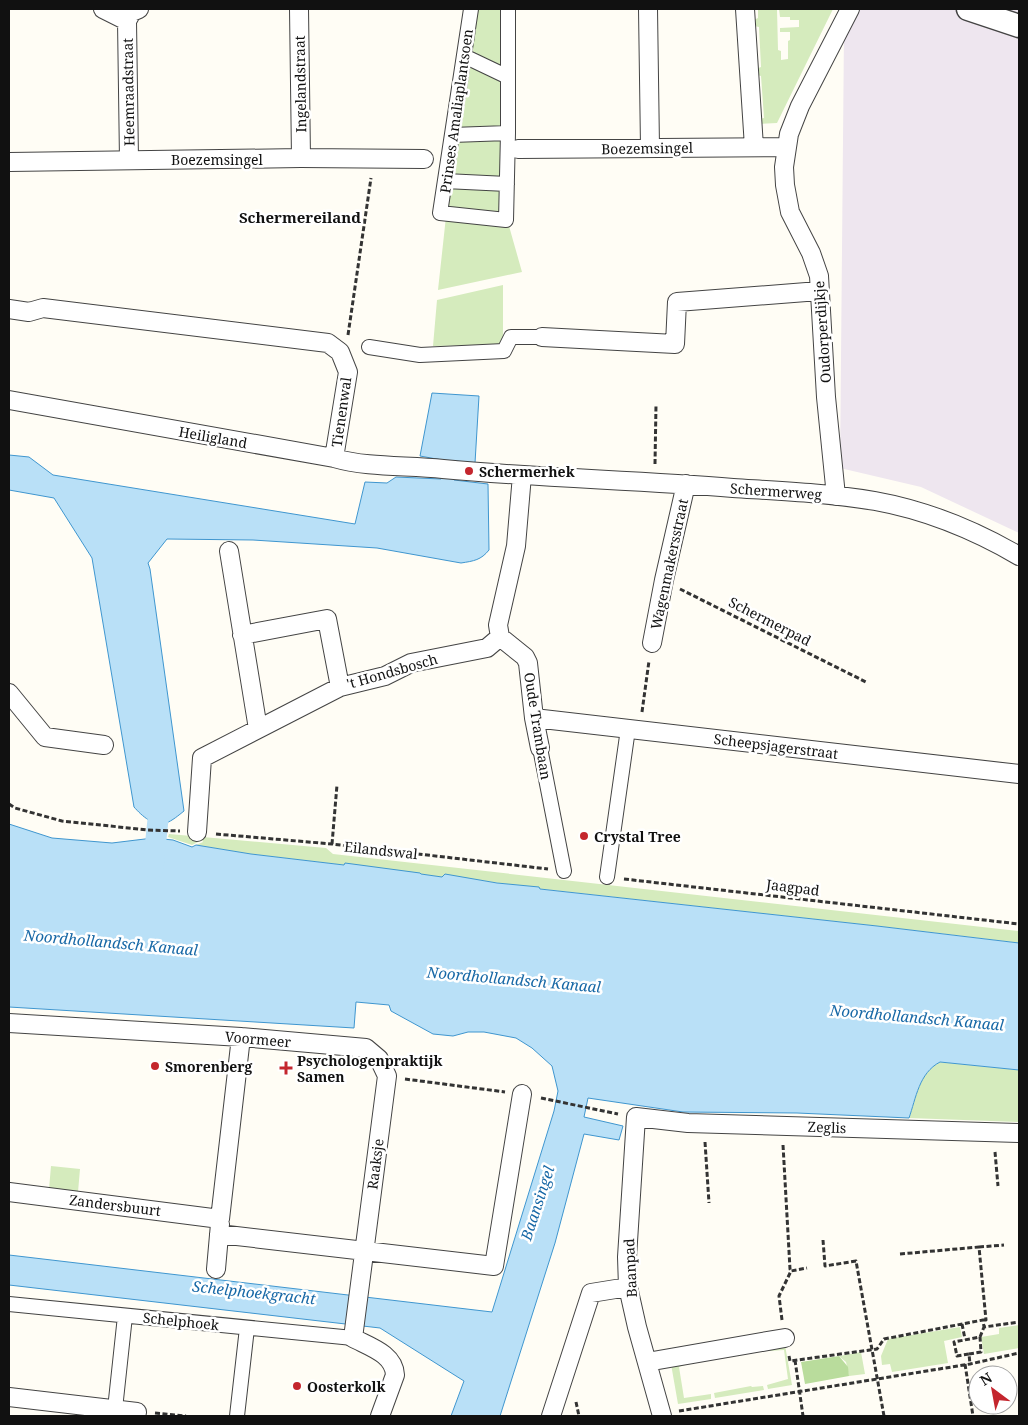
<svg xmlns="http://www.w3.org/2000/svg" width="1028" height="1425" viewBox="0 0 1028 1425" font-family="'Noto Serif',serif">
<style>
.industrial{fill:#eee6ef}
.green{fill:#d5ebbd}
.forest{fill:#b9dc9c}
.water{fill:#b9e0f7;stroke:#3f96cf}
.lines{fill:none;stroke-linecap:round;stroke-linejoin:round}
.canal{stroke:#b9e0f7;stroke-width:21}
.pedestrian-casing{stroke:#444;stroke-width:16}
.minor-casing{stroke:#444;stroke-width:20}
.tertiary-casing{stroke:#444;stroke-width:25}
.path{stroke:#333;stroke-width:3;stroke-dasharray:5 2.5;stroke-linecap:butt}
.pedestrian{stroke:#fff;stroke-width:14}
.minor{stroke:#fff;stroke-width:18}
.tertiary{stroke:#fff;stroke-width:22}
.poi-dot{fill:#c4262e;stroke:#fff;stroke-width:2}
.labels{text-anchor:middle;dominant-baseline:central;stroke-width:5;stroke-linejoin:round;paint-order:stroke}
.street-label{font-size:14px;fill:#111;stroke:#fff}
.poi-label{font-size:14px;font-weight:bold;fill:#111;stroke:#fff;text-anchor:start}
.neighbourhood-label{font-size:15px;font-weight:bold;fill:#111;stroke:#fff}
.water-label{font-size:15px;font-style:italic;fill:#1768a6;stroke:#fff}
</style>
<rect width="100%" height="100%" fill="#fffdf5"/>
<path class="industrial" d="M847,9h172v524l-98,-46 -81,-19 4,-437z"/>
<path class="green" d="M477,9h27l3,210 15,53 -84,18 12,-110z
M758,9h19l1,41 3,1v9l7,-1v-18l2,-1v-8h-10v-4l19,-1v-7h-9v-3h-10l-1,-8h54l-56,114 -19,1 1,-5 5,-1 -3,-42 -4,-1 -1,-6 5,-2 -2,-40 -5,-1v-6l4,-2z
M503,285v60l-70,1 4,-46z
M169,834l157,14 7,6 686,77v12c-159,-20 -318,-36 -477,-54 -32,-4 -64,-10 -97,-13l-3,1 -97,-13 -1,1 -93,-11 -55,-9 7,-3 -1,-2 -10,5 -24,-8z
M940,1062l79,8v52l-110,-4c7,-20 10,-45 31,-56z
M51,1166l29,3 -2,23 -29,-3z
M1019,1325v23l-35,6 -3,-17 18,-3v-6z
M960,1327l2,10 -18,4 4,22 -56,9 -2,-8 -8,1 -1,-9 7,-17z
M785,1345l7,40 -24,4 -1,-4 21,-6 -4,-29 -15,1 -1,-2z
M861,1352l4,22 -16,2 -3,-14 -7,-6z
M694,1362l-15,5 5,31 27,-4v5l-33,5 -7,-40z
M751,1386l1,1 11,-1 1,4 -49,8 -1,-5z"/>
<path class="forest" d="M839,1356l9,11 1,9 -44,8 -4,-22z"/>
<path class="water" d="M432,393l47,3 -4,67 -19,-2 -2,19 34,4 1,66c-8,10 -15,11 -28,13l-84,-15 -124,-8 -86,-1 -19,24 2,6 34,242c-5,4 -12,10 -18,12 -12,4 -24,-7 -32,-16l-42,-249 -38,-60 -45,-8v-35l20,2 24,18 302,49 10,-42 22,1 9,-6 45,2 1,-19 -22,-4z
M9,824l43,14 60,5 41,-5 20,2 19,7 4,-2 55,9 93,11 1,-2 75,10 1,1 21,3 3,-3 52,9 42,4 1,2 337,37 142,17v127l-79,-8c-21,11 -24,36 -31,56l-112,-5 -114,-1 -95,-14 -4,19 39,9 -4,14 -35,-6 -29,109 -55,173h-49l13,-35 -84,-53 -371,-43v-30l483,57 62,-201 4,-20 -6,-25 -20,-18 -16,-10 -32,-6h-16l-15,4 -20,-2 -42,-23 -2,-6 -33,-3 -2,26 -345,-21z"/>
<g class="lines">
<path class="canal" d="M153,868l7,-68v-6"/>
<defs>
<path id="pedestrian" d="M471,9l-31,204 66,7 2,-87v-124
M464,56l44,21
M452,135l56,-2
M445,181l62,3
M369,347l51,8 84,-4 7,-14h31
M540,748l24,123
M607,877l21,-148
M9,1304l344,34
M115,1409l10,-93
M237,1416l10,-88"/>
<path id="minor" d="M103,9l24,12 2,139
M299,9l2,149
M648,9l2,138
M745,9l9,138
M127,21l5,-9 7,-3
M518,149l269,-2
M9,162l292,-4 123,1
M9,309l20,3 14,-4 285,35 12,9 8,20 -14,86
M542,337l133,7 2,-42 142,-11
M9,400l325,58c35,10 73,7 109,11 96,9 193,11 290,19 47,3 95,5 142,13 50,9 101,30 144,55
M522,475l-6,71 -18,79 2,12 25,20 3,6 6,55 6,30
M836,496l-10,-99 -7,-121 -8,-23 -21,-41 -5,-27 -1,-18 5,-33 11,-28 50,-97
M229,551l29,178
M242,635l85,-16 13,68
M652,643l12,-63 22,-96
M9,693l36,44 59,8
M534,718l485,56
M197,832l5,-74 138,-71 45,-11 26,-13 76,-15 13,-11
M9,1023l232,14 125,11 13,11 8,17 -34,262c17,9 41,16 42,37l-15,41
M9,1192l211,27 21,-182
M219,1234l275,32 28,-172
M216,1269l4,-45
M647,1362l138,-24
M9,1397l128,15 -1,4
M551,1416l40,-123 37,-6
M662,1416l-25,-89 -9,-40 -1,-30 9,-140 52,6 331,10"/>
<path id="tertiary" d="M968,9l51,17"/>
</defs>
<use href="#pedestrian" class="pedestrian-casing"/>
<use href="#minor" class="minor-casing"/>
<use href="#tertiary" class="tertiary-casing"/>
<path class="path" d="M348,335l23,-157
M655,464l1,-59
M680,589l186,93
M642,712l7,-51
M9,804l6,4 47,13 86,9 32,1
M216,834l116,10 216,25
M332,844l5,-59
M624,879l395,45
M405,1079l100,13
M541,1098l77,16
M705,1142l4,61
M783,1145l7,124 1,2
M995,1152l3,34
M823,1240l2,26 31,-5 28,155
M979,1247l25,-2
M900,1254l79,-7 7,73h-3
M782,1320l-3,-24 12,-25 16,-3
M962,1324l3,15
M980,1337l4,-10
M969,1354l12,-2 -1,-15 -26,5 3,14 12,-2 1,10
M789,1356l1,5 87,-12 7,-10 99,-19 1,7 35,-5
M795,1360l8,56
M965,1364l8,52
M576,1402l3,14
M679,1411l291,-47 49,-11
M155,1413l31,3"/>
<use href="#pedestrian" class="pedestrian"/>
<use href="#minor" class="minor"/>
<use href="#tertiary" class="tertiary"/>
</g>
<g class="poi-dot">
<circle cx="469" cy="471" r="5"/>
<circle cx="584" cy="836" r="5"/>
<circle cx="155" cy="1066" r="5"/>
<path d="M283.5 1060.5h5v5h5v5h-5v5h-5v-5h-5v-5h5z"/>
<circle cx="297" cy="1386" r="5"/>
</g>
<g class="labels">
<g class="street-label">
<text transform="translate(300 84) rotate(-91)">Ingelandstraat</text>
<text transform="translate(128 92) rotate(-91)">Heemraadstraat</text>
<text transform="translate(456 111) rotate(-82)">Prinses Amaliaplantsoen</text>
<text transform="translate(647 148) rotate(-1)">Boezemsingel</text>
<text x="217" y="159">Boezemsingel</text>
<text transform="translate(822 332) rotate(-94)">Oudorperdijkje</text>
<text transform="translate(341 412) rotate(-82)">Tienenwal</text>
<text transform="translate(213 437) rotate(10)">Heiligland</text>
<text transform="translate(776 491) rotate(4)">Schermerweg</text>
<text transform="translate(669 564) rotate(-78)">Wagenmakersstraat</text>
<text transform="translate(770 621) rotate(27)">Schermerpad</text>
<text transform="translate(392 671) rotate(-16)">'t Hondsbosch</text>
<text transform="translate(538 726) rotate(81)">Oude Trambaan</text>
<text transform="translate(776 746) rotate(7)">Scheepsjagerstraat</text>
<text transform="translate(381 850) rotate(6)">Eilandswal</text>
<text transform="translate(793 887) rotate(7)">Jaagpad</text>
<text transform="translate(258 1039) rotate(5)">Voormeer</text>
<text transform="translate(827 1127) rotate(2)">Zeglis</text>
<text transform="translate(375 1164) rotate(-83)">Raaksje</text>
<text transform="translate(115 1205) rotate(7)">Zandersbuurt</text>
<text transform="translate(630 1268) rotate(-93)">Baanpad</text>
<text transform="translate(181 1321) rotate(6)">Schelphoek</text>
</g>
<g class="poi-label">
<text x="479" y="471">Schermerhek</text>
<text x="594" y="836">Crystal Tree</text>
<text x="297" y="1060">Psychologenpraktijk<tspan x="297" dy="16">Samen</tspan></text>
<text x="165" y="1066">Smorenberg</text>
<text x="307" y="1386">Oosterkolk</text>
</g>
<g class="neighbourhood-label">
<text x="300" y="217">Schermereiland</text>
</g>
<g class="water-label">
<text transform="translate(111 942) rotate(5)">Noordhollandsch Kanaal</text>
<text transform="translate(514 979) rotate(5)">Noordhollandsch Kanaal</text>
<text transform="translate(917 1017) rotate(5)">Noordhollandsch Kanaal</text>
<text transform="translate(537 1203) rotate(-72)">Baansingel</text>
<text transform="translate(254 1292) rotate(6)">Schelphoekgracht</text>
</g>
</g>
<rect width="1028" height="1425" fill="none" stroke="#111111" stroke-width="20"/>
<g transform="translate(993 1390) rotate(328)"><circle r="24" fill="#ffffff" stroke="#a0a0a0"/>
<path d="M0-4L9 19L0 12L-9 19Z" fill="#c4262e"/>
<text y="-8" font-size="14" font-weight="bold" text-anchor="middle" fill="#111111">N</text>
</g>
</svg>
